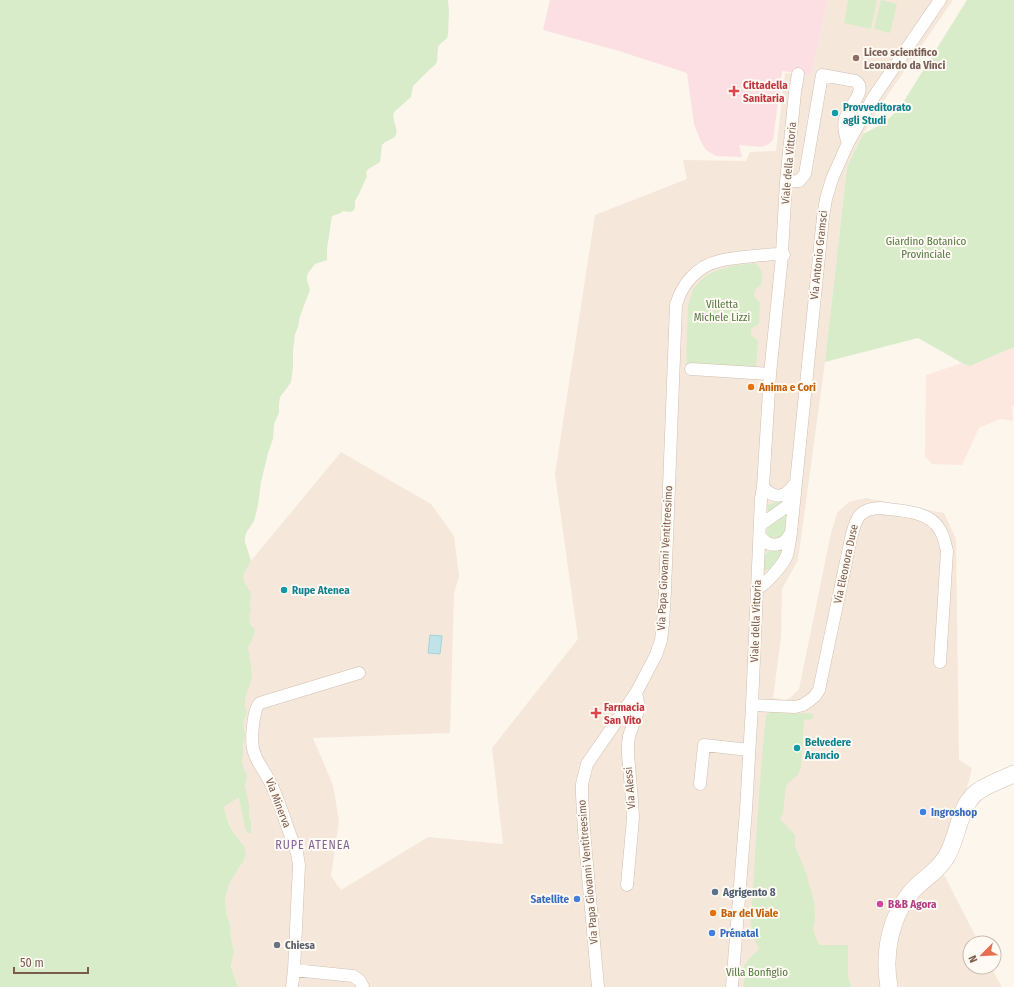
<svg xmlns="http://www.w3.org/2000/svg" width="1014" height="987" viewBox="0 0 1014 987" font-family="'Fira Sans Condensed',sans-serif">
<style>
.residential{fill:#f5e8da}
.commercial{fill:#fde8e0}
.medical{fill:#fbdfe3}
.green{fill:#d8ecc9}
.water{fill:#bfe3e8;stroke:#a5d3da}
.lines{fill:none;stroke-linecap:round;stroke-linejoin:round}
.street-casing{stroke:#d1beb0;stroke-width:13}
.secondary-casing{stroke:#d6c0b0;stroke-width:18}
.street{stroke:#fff;stroke-width:12}
.secondary{stroke:#fff;stroke-width:17}
.education-dot{fill:#8d6e63;stroke:#fffaf3;stroke-width:1.5}
.health-dot{fill:#e0444e;stroke:#fffaf3;stroke-width:1.5}
.culture-dot{fill:#0f9aa8;stroke:#fffaf3;stroke-width:1.5}
.food-dot{fill:#e8710a;stroke:#fffaf3;stroke-width:1.5}
.shop-dot{fill:#3f7fe0;stroke:#fffaf3;stroke-width:1.5}
.service-dot{fill:#5c6f8a;stroke:#fffaf3;stroke-width:1.5}
.hotel-dot{fill:#d1479c;stroke:#fffaf3;stroke-width:1.5}
.worship-dot{fill:#6b7280;stroke:#fffaf3;stroke-width:1.5}
.labels{text-anchor:middle;dominant-baseline:central;stroke-width:4;stroke-linejoin:round;paint-order:stroke}
.education-label{font-size:11px;font-weight:bold;fill:#785e54;stroke:#fffaf3;text-anchor:start}
.health-label{font-size:11px;font-weight:bold;fill:#be3a42;stroke:#fffaf3;text-anchor:start}
.culture-label{font-size:11px;font-weight:bold;fill:#0d838f;stroke:#fffaf3;text-anchor:start}
.street-label{font-size:11px;fill:#7a5c4d;stroke:#fffaf3}
.park-label{font-size:11px;fill:#537a41;stroke:#fffaf3}
.food-label{font-size:11px;font-weight:bold;fill:#c56008;stroke:#fffaf3;text-anchor:start}
.shop-label{font-size:11px;font-weight:bold;fill:#366cbe;stroke:#fffaf3;text-anchor:start}
.service-label{font-size:11px;font-weight:bold;fill:#4e5e75;stroke:#fffaf3;text-anchor:start}
.hotel-label{font-size:11px;font-weight:bold;fill:#b23c85;stroke:#fffaf3;text-anchor:start}
.worship-label{font-size:11px;font-weight:bold;fill:#5b616d;stroke:#fffaf3;text-anchor:start}
.neighbourhood-label{font-size:12px;letter-spacing:1px;fill:#846695;stroke:#fffaf3}
</style>
<rect width="100%" height="100%" fill="#fdf6ec"/>
<path class="residential" d="M828,0h125l-68,99 -22,35 -16,33 -22,195 -27,198 -16,29 -1,48 -8,61 11,2 6,-2 9,-9 32,-156 6,-20 12,-11 17,-4 78,15 12,26 3,221 13,8 -8,33 -27,60 42,82h-9v24h21l11,20h-764l-7,-20 3,-16 -4,-18 1,-4 -1,-5 -4,-12 -1,-14v-3l8,-18 10,-15 1,-16 -11,-14 -7,-16 -2,-9 7,-222 110,-133 90,52 23,32 5,40 -5,18 -4,139 -137,5 20,47 6,36 -8,55 10,14 87,-53 75,7 -11,-96 86,-109 -23,-165 40,-259 92,-36 -4,-19 63,1 4,-9 26,-1 9,-78 26,3z"/>
<path class="commercial" d="M1014,347v59h-2l1,15 -13,-2 -21,9 -17,37 -30,-1 -7,-8 1,-81 36,-12 8,3z"/>
<path class="medical" d="M550,0h278l-17,76 -28,-5 -1,1 -9,68 -4,4 -7,3 -23,-2 3,12 -26,-1 -10,-6 -5,-8 -7,-18 -7,-51 -68,-22 -76,-21z"/>
<path class="green" d="M0,0h448l1,12 -1,22 -1,4 -8,7 -1,3 -1,14 -2,3 -6,5 -16,16 -2,11 -17,15c-3,10 6,15 1,25l-10,5 -3,3 -2,17 -13,8 -1,3 1,3 -8,18 -4,7v7l-2,3 -3,1 -8,-1 -1,2 -9,3 -5,33v11l-12,4 -7,9 -1,3v4l3,10 -10,26 -2,11 -3,7 -2,18v15l-2,15 -4,6 -7,9 -1,7v9l-5,11 -1,15 -5,14 -7,29 -3,23 -4,16 -8,12 -1,5v4l6,19c-3,7 -10,12 -7,20 2,5 5,8 7,12l-1,11 1,7 -2,5 1,1 -1,4 2,5 4,3 -1,6 -6,13 3,18 1,8 -1,7 -6,18v6l2,8 -4,8 2,15 -2,9v9l-1,6v4l5,11 -1,4 -1,6 4,20v12l2,4v12l-1,1 -3,-2 -2,-4 -6,-31 -15,10 2,9 3,8 4,8 11,14 2,8 -3,8 -10,15 -4,8 -4,13 1,14 4,12 1,5 -1,4 4,18 -3,16 7,20h-238z
M848,0h29l-6,29 -27,-6z
M881,0l16,4 -7,29 -16,-4z
M967,0h47v347l-44,19 -8,-3 -44,-25 -93,24 22,-195 16,-33 21,-11 15,-14z
M754,263l4,3 4,6 -1,13 -6,5 -1,6 6,7 -1,20 -8,6v6l7,6 -2,28 -70,-3 2,-61 5,-16 10,-11 12,-7 16,-5z
M784,500l1,1 -16,11 -1,-2 -1,-3 1,-2z
M790,509l-4,25 -11,6 -7,-3 -1,-6 1,-7z
M785,547l-11,19 -9,5c-1,-4 -2,-10 -1,-14 2,-7 16,-8 21,-10z
M770,712l27,2 7,-1 9,1v5l-9,1 -3,47 -3,8 -12,10 -3,29 -3,5 15,16v11l11,27 8,28 1,17 -2,11 6,16h29v31l3,11h-107v-21l4,-6 11,-11 -6,-13 -2,-13c4,-70 8,-139 15,-208z"/>
<path class="water" d="M430,635l12,1 -2,18 -12,-1z"/>
<g class="lines">
<defs>
<path id="street" d="M786,182l13,-1 6,-7 17,-99 33,6c14,8 -7,26 -10,38 -2,8 0,16 3,24
M782,253l4,-71 9,-90 3,-18
M691,369l79,5
M763,487c13,14 23,10 33,-5
M760,525l26,-18 8,-11
M760,536c9,13 25,11 31,-4l32,-315 3,-18 6,-20 16,-36 25,-45 67,-98
M757,589c9,-5 27,-25 30,-34 2,-7 3,-15 4,-23
M752,705l43,2 8,-2 6,-4 6,-5 4,-6 32,-152c5,-18 6,-29 29,-30 20,3 49,2 60,22 4,6 5,14 7,21l-7,111
M700,784l4,-39 45,5
M627,885l6,-67 -1,-18 -4,-45v-10l1,-9 10,-28 -3,-15
M294,970l59,6 7,5 3,6
M292,987l2,-17 5,-105 -2,-12c-9,-22 -15,-45 -25,-67 -5,-13 -17,-24 -19,-38 -2,-9 0,-39 7,-45l99,-30
M598,987l-14,-156 -2,-36v-11l5,-20 49,-71 20,-38 5,-15 2,-16 2,-34 11,-285c6,-21 21,-39 43,-44 8,-2 16,-3 25,-4 12,-1 24,-3 37,-3v2h2l1,-1 -2,-2 -1,1
M732,987l14,-177 6,-105 9,-207 2,-11 7,-113 12,-118"/>
<path id="secondary" d="M889,987c-6,-34 1,-72 25,-98 10,-10 23,-18 31,-30 14,-20 13,-56 35,-69 11,-7 23,-11 34,-16"/>
</defs>
<use href="#street" class="street-casing"/>
<use href="#secondary" class="secondary-casing"/>
<use href="#street" class="street"/>
<use href="#secondary" class="secondary"/>
</g>
<circle class="education-dot" cx="856" cy="58" r="4"/>
<g class="health-dot">
<path d="M732 85h4v4h4v4h-4v4h-4v-4h-4v-4h4z"/>
<path d="M594 707h4v4h4v4h-4v4h-4v-4h-4v-4h4z"/>
</g>
<g class="culture-dot">
<circle cx="835" cy="113" r="4"/>
<circle cx="284" cy="590" r="4"/>
<circle cx="797" cy="748" r="4"/>
</g>
<g class="food-dot">
<circle cx="751" cy="387" r="4"/>
<circle cx="713" cy="913" r="4"/>
</g>
<g class="shop-dot">
<circle cx="923" cy="812" r="4"/>
<circle cx="577" cy="899" r="4"/>
<circle cx="712" cy="933" r="4"/>
</g>
<circle class="service-dot" cx="715" cy="892" r="4"/>
<circle class="hotel-dot" cx="880" cy="904" r="4"/>
<circle class="worship-dot" cx="277" cy="945" r="4"/>
<g class="labels">
<g class="education-label">
<text x="864" y="52">Liceo scientifico<tspan x="864" dy="13">Leonardo da Vinci</tspan></text>
</g>
<g class="health-label">
<text x="743" y="85">Cittadella<tspan x="743" dy="13">Sanitaria</tspan></text>
<text x="604" y="707">Farmacia<tspan x="604" dy="13">San Vito</tspan></text>
</g>
<g class="culture-label">
<text x="843" y="107">Provveditorato<tspan x="843" dy="13">agli Studi</tspan></text>
<text x="292" y="590">Rupe Atenea</text>
<text x="805" y="742">Belvedere<tspan x="805" dy="13">Arancio</tspan></text>
</g>
<g class="street-label">
<text transform="translate(789 163) rotate(-85)">Viale della Vittoria</text>
<text transform="translate(819 255) rotate(-84)">Via Antonio Gramsci</text>
<text transform="translate(665 558) rotate(-87)">Via Papa Giovanni Ventitreesimo</text>
<text transform="translate(846 564) rotate(-78)">Via Eleonora Duse</text>
<text transform="translate(756 621) rotate(-88)">Viale della Vittoria</text>
<text transform="translate(630 788) rotate(-95)">Via Alessi</text>
<text transform="translate(278 803) rotate(69)">Via Minerva</text>
<text transform="translate(588 872) rotate(-95)">Via Papa Giovanni Ventitreesimo</text>
</g>
<g class="park-label">
<text x="926" y="241">Giardino Botanico<tspan x="926" dy="13">Provinciale</tspan></text>
<text x="722" y="304">Villetta<tspan x="722" dy="13">Michele Lizzi</tspan></text>
<text x="757" y="972">Villa Bonfiglio</text>
</g>
<g class="food-label">
<text x="759" y="387">Anima e Cori</text>
<text x="721" y="913">Bar del Viale</text>
</g>
<g class="shop-label">
<text x="931" y="812">Ingroshop</text>
<text x="569" y="899" text-anchor="end">Satellite</text>
<text x="720" y="933">Prénatal</text>
</g>
<g class="service-label">
<text x="723" y="892">Agrigento 8</text>
</g>
<g class="hotel-label">
<text x="888" y="904">B&amp;B Agora</text>
</g>
<g class="worship-label">
<text x="285" y="945">Chiesa</text>
</g>
<g class="neighbourhood-label">
<text x="313" y="845">RUPE ATENEA</text>
</g>
</g>
<g transform="translate(982 955) rotate(246)"><circle r="19" fill="#fffaf3" stroke="#cabbb1"/>
<path d="M0-3L7 15L0 10L-7 15Z" fill="#e76f51"/>
<text y="-6" font-size="11" font-weight="bold" text-anchor="middle" fill="#7a5c4d">N</text>
</g>
<path d="M14 967v6h74v-6" fill="none" stroke="#7a5c4d" stroke-width="2"/>
<text x="20" y="967" font-size="12" fill="#7a5c4d" stroke="#fffaf3" stroke-width="3" paint-order="stroke">50 m</text>
</svg>
